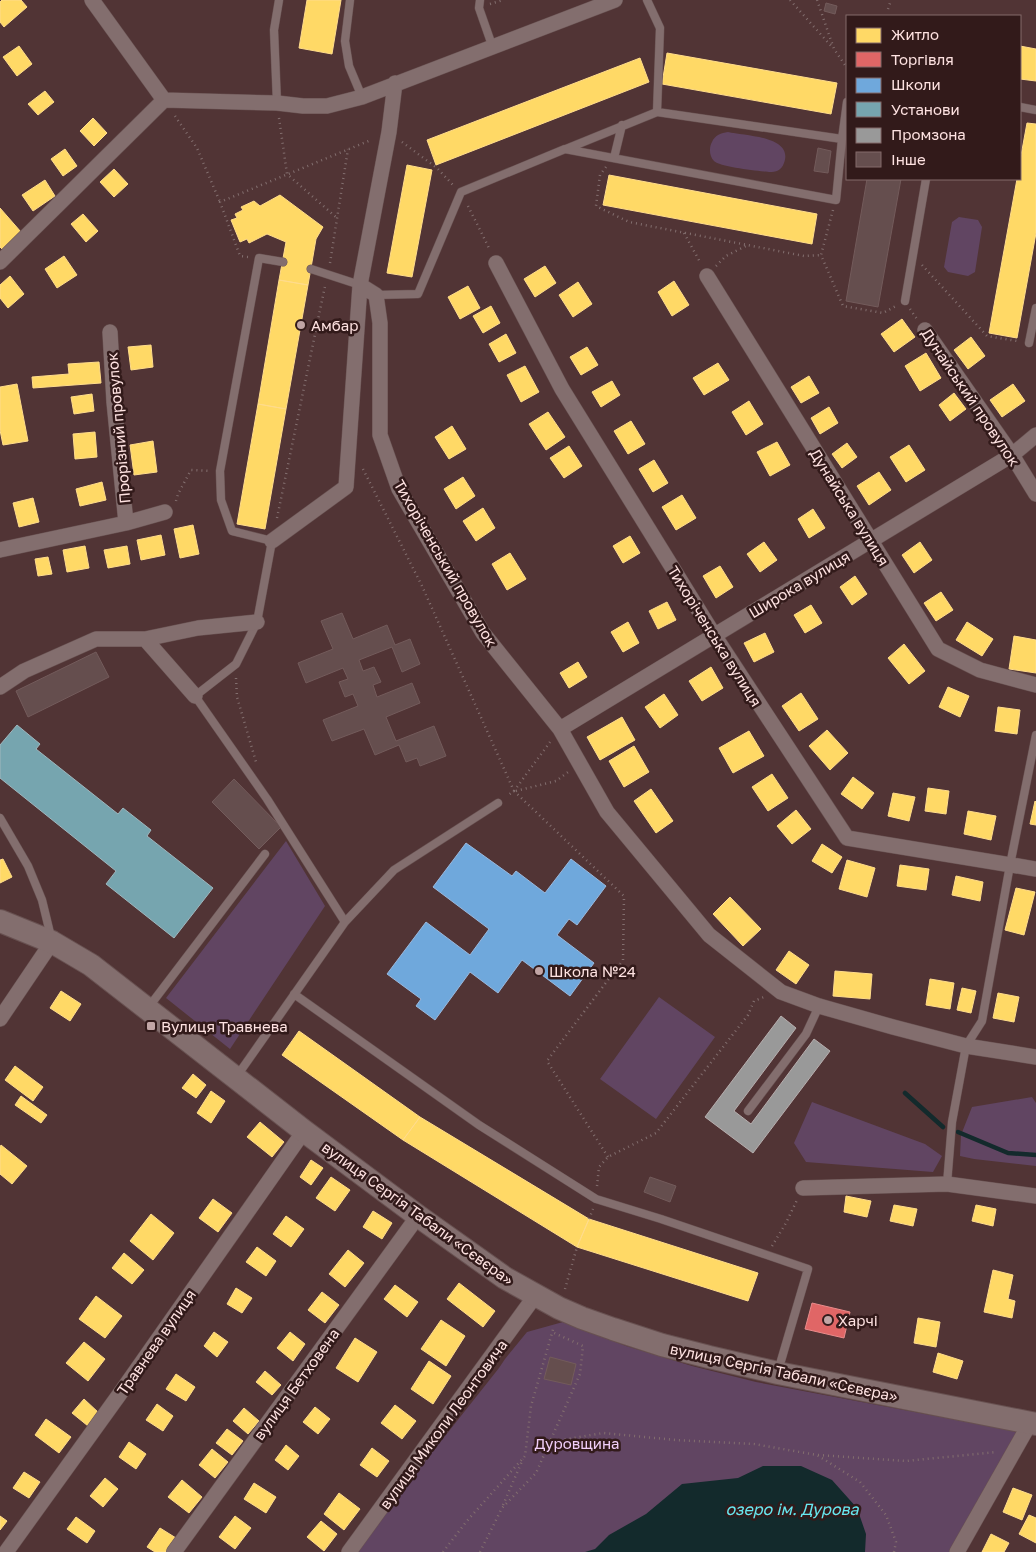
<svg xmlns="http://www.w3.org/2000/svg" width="1036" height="1552" viewBox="0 0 1036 1552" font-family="'Golos Text',sans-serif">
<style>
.green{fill:#614562}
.water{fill:#132a2c}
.homes{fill:#ffd966;stroke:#ffdc8b}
.shops{fill:#e06666;stroke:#e98b8b}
.schools{fill:#6fa8dc;stroke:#9ab9de}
.public{fill:#76a5af;stroke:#9fb7be}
.industry{fill:#999;stroke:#b7afaf}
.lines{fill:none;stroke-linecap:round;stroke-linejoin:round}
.stream{stroke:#132a2c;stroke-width:4.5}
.building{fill:#654e4e;stroke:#735b5b}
.lane-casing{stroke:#685151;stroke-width:9}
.street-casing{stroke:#685151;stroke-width:16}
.secondary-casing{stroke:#685151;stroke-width:24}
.path{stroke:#836f6f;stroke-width:2.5;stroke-dasharray:1 4;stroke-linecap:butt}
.lane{stroke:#836e6e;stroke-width:8}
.street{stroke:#836e6e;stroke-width:15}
.secondary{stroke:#836e6e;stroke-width:22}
.poi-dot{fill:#c1a5a5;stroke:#321a1a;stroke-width:2}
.labels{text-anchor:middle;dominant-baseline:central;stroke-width:5;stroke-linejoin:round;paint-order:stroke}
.poi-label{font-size:15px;fill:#fee2e1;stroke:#321a1a;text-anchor:start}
.street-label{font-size:15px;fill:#fee2e1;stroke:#321a1a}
.park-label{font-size:15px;fill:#f1cef9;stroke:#321a1a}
.water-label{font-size:16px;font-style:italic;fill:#67e8f0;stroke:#321a1a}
</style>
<rect width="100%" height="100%" fill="#513435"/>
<path class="green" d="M728,132c17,4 66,4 56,31 -3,8 -8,9 -15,9 -10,-1 -49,-5 -55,-11 -5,-5 -5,-14 -2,-19 3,-7 9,-9 16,-10z
M959,217l19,3 4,7 -7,45 -7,4 -20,-4 -4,-5 8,-45z
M286,841l39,65 -95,143 -64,-51z
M659,997l56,40 -59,82 -56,-40z
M1032,1097l4,6v63l-62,-7 -14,-3 1,-21 11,-28z
M812,1102l113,42 17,12 -9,16 -127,-10 -12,-19z
M563,1322l63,24 66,20 64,16 265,50 -66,120h-600l14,-20 130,-164 6,-9 22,-27z"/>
<path class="water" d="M763,1466h38l31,14 25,28 9,26 -1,18h-280l10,-3 14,-14 37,-21 36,-30 56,-6z"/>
<path class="homes" d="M2,0h19l6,7 -23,20 -4,-5v-20z
M307,0h34l-9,54 -33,-6z
M19,46l13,18 -15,12 -14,-19z
M1020,46l16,3v32l-16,-2z
M667,53l170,30 -6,31 -169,-30z
M640,58l9,24 -213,83 -9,-25z
M45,91l9,11 -16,13 -10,-11z
M93,118l14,15 -13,13 -14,-15z
M1027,123l9,1v109l-19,105 -28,-5 28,-154h3v-18z
M65,149l12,17 -14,10 -12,-17z
M407,165l25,5 -20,107 -25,-4z
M114,169l14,15 -14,13 -14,-15z
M609,175l208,39 -5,30 -209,-39z
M45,180l10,16 -22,15 -11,-16z
M280,195l43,32 -7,12 -8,46 -29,-5 7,-38 -19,-8 -18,9 -2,-4 -7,3 -9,-22 6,-2 -2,-4 8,-4 -2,-3 13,-6 6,5z
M0,208l21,24 -19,17 -2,-2z
M83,214l15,17 -12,11 -15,-18z
M64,256l13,19 -20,13 -12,-19z
M545,266l11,17 -21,14 -11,-18z
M10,276l14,18 -16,14 -8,-10v-13z
M279,280l29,5 -22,124 -28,-5z
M674,281l15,24 -17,11 -14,-24z
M578,282l14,22 -19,13 -14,-22z
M468,286l12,22 -20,11 -12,-22z
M491,306l9,17 -17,10 -10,-17z
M902,319l13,18 -21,15 -13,-18z
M506,334l10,19 -17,9 -10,-18z
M971,337l14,19 -17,13 -14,-19z
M151,345l2,22 -22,3 -3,-23z
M587,347l11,18 -17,10 -11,-18z
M926,353l15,25 -21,13 -15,-25z
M99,362l2,21 -68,5 -1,-11 37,-3 -1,-10z
M718,363l11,17 -25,15 -11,-17z
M525,366l14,26 -18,10 -14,-27z
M809,376l10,17 -18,10 -10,-16z
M612,381l8,14 -19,12 -9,-15z
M17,384l11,57 -25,4 -3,-15v-43z
M1013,384l12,17 -23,16 -12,-17z
M954,393l12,16 -16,12 -11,-16z
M92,394l2,17 -20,3 -3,-17z
M749,401l14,23 -17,11 -14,-23z
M258,404l28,5 -21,120 -28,-5z
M829,407l9,16 -18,11 -9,-16z
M548,412l17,25 -19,13 -17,-26z
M631,421l14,23 -17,10 -14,-23z
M452,426l14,23 -17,10 -14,-22z
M95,432l2,25 -22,2 -2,-25z
M153,441l4,31 -23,3 -4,-30z
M777,442l13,23 -20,11 -13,-24z
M847,443l10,14 -15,11 -10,-14z
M909,445l16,25 -19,12 -16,-25z
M569,446l13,20 -18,12 -14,-20z
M654,460l14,23 -15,9 -14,-23z
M879,472l12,18 -22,15 -12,-19z
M463,477l12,19 -19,13 -12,-20z
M102,482l4,18 -26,6 -4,-17z
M682,495l14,23 -20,12 -14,-23z
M33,498l6,24 -20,5 -6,-24z
M483,508l12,20 -19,13 -13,-20z
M813,509l12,19 -16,10 -11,-19z
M193,525l6,29 -19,4 -6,-29z
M161,535l4,20 -24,5 -4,-20z
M630,536l10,17 -17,10 -10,-17z
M764,542l13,18 -17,12 -13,-18z
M920,542l12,18 -18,13 -12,-18z
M85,546l4,22 -22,4 -4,-22z
M127,546l3,18 -22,4 -4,-18z
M510,553l16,26 -19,11 -15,-26z
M48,557l4,17 -14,2 -3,-17z
M720,566l13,21 -17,11 -13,-22z
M855,576l12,18 -15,11 -12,-18z
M941,592l12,18 -17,11 -12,-18z
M667,602l9,18 -18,9 -9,-18z
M811,605l11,18 -17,10 -11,-18z
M628,622l11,21 -16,9 -12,-20z
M967,622l26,17 -11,17 -26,-16z
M765,633l9,19 -20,10 -10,-19z
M1014,636l22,4v33l-27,-4z
M904,644l21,27 -16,13 -21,-26z
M578,662l9,15 -18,11 -9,-15z
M711,667l12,21 -21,13 -13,-20z
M948,687l21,9 -9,21 -21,-10z
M801,693l17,26 -19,12 -17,-25z
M664,694l14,21 -18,13 -15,-21z
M998,707l22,3 -3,24 -22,-3z
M622,717l13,23 -35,20 -13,-23z
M827,730l21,23 -18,17 -21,-24z
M749,731l15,25 -31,17 -14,-25z
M634,746l15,26 -25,15 -15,-26z
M772,774l16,24 -20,13 -16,-24z
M853,777l21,16 -12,16 -21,-15z
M928,788l21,3 -3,23 -21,-3z
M651,789l22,32 -17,12 -22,-32z
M893,793l22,4 -6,24 -21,-5z
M1035,801l1,1v23l-6,-1z
M796,810l15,19 -19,15 -15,-18z
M968,811l28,5 -5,24 -27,-6z
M822,844l20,13 -10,16 -20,-12z
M3,859l9,18 -12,6v-23z
M847,860l28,8 -8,29 -28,-8z
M900,865l29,4 -3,21 -29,-4z
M956,876l27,6 -3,19 -28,-6z
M1016,888l19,4 -11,43 -19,-5z
M730,897l31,32 -18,17 -30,-32z
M789,951l20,14 -13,19 -20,-14z
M835,971l37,3 -2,25 -37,-3z
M930,979l24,4 -4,26 -24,-4z
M962,988l14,3 -5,22 -14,-3z
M61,991l20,13 -11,17 -20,-13z
M998,993l21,4 -5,25 -21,-4z
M299,1031l121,86 -17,23 -121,-85z
M15,1066l28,21 -10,14 -28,-21z
M193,1074l13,11 -10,13 -14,-10z
M211,1091l14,10 -14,22 -14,-10z
M21,1096l26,19 -6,8 -26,-18z
M420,1117l169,102 -12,28 -174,-107z
M260,1122l24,20 -12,15 -25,-20z
M1,1145l26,21 -15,18 -12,-10v-27z
M311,1160l12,8 -12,17 -11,-8z
M331,1177l19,13 -15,21 -19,-13z
M846,1196l25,5 -4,16 -23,-5z
M213,1199l19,14 -14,19 -19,-14z
M894,1205l23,4 -4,17 -23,-5z
M976,1205l20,4 -3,17 -21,-5z
M373,1211l19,12 -10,16 -19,-12z
M151,1214l23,19 -21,27 -23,-19z
M286,1216l18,13 -13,18 -18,-13z
M589,1219l169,54 -10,28 -171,-54z
M257,1247l19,14 -10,15 -20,-14z
M348,1250l16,13 -19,24 -16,-13z
M124,1253l20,17 -12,14 -20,-16z
M993,1270l20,5 -5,24 7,2 -3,17 -28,-6z
M459,1283l36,28 -12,16 -36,-28z
M395,1285l23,17 -11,15 -23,-18z
M236,1288l16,10 -10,15 -15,-9z
M322,1292l17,13 -14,18 -17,-13z
M96,1296l26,20 -17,22 -26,-19z
M918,1318l22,4 -4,25 -22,-4z
M441,1320l24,16 -19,30 -25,-17z
M214,1332l14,10 -11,15 -13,-11z
M290,1332l15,12 -12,17 -16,-13z
M355,1338l22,14 -19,30 -22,-14z
M84,1342l21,17 -17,22 -22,-18z
M938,1353l25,8 -6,18 -24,-7z
M429,1361l22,15 -18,28 -22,-15z
M265,1371l16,14 -9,10 -16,-13z
M176,1374l19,13 -9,14 -20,-12z
M84,1399l15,14 -11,13 -16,-13z
M157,1404l16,12 -10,15 -17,-11z
M395,1405l21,16 -14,18 -21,-16z
M315,1407l15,12 -12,15 -15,-12z
M244,1408l15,13 -11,13 -15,-13z
M46,1419l25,18 -12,16 -24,-18z
M227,1429l16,12 -11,14 -16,-12z
M129,1442l17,12 -10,15 -17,-12z
M286,1445l13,11 -11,14 -13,-10z
M372,1448l17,13 -12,16 -17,-12z
M212,1449l16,13 -13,16 -16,-13z
M24,1472l16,10 -11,16 -16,-10z
M105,1478l13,11 -15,18 -13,-11z
M182,1480l20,17 -13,16 -21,-16z
M254,1483l22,14 -10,16 -22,-14z
M1013,1488l19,7 -10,25 -19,-8z
M339,1493l21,16 -16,21 -20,-16z
M1029,1515l7,3v25l-17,-9z
M0,1516l7,5 -7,9z
M235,1516l16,12 -16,21 -16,-12z
M76,1517l19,14 -8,12 -20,-14z
M321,1521l16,13 -13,17 -17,-14z
M160,1528l16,10 -10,14h-11l-8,-5z
M991,1534l18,9 -5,9h-22z"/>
<path class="shops" d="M812,1303l38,9 -6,26 -39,-9z"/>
<path class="schools" d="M466,843l46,33 4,-5 29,22 26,-34 35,27 -29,39 -8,-6 -12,16 37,28 -24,33 -48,-36 -24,33 -28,-21 -35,48 -19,-14 5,-7 -34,-25 39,-52 44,33 19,-26 -56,-42z"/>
<path class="public" d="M17,725l23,19 -4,5 82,65 5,-6 28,22 -4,6 66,52 -39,50 -68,-54 10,-13 -116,-93v-33z"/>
<path class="industry" d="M781,1016l15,12 -62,83 17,13 63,-85 16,12 -77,102 -48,-36z"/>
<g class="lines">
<path class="stream" d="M905,1093l38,34
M958,1132l50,21 28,2"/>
</g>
<path class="building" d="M826,3l11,3 -2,8 -11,-3z
M818,148l13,3 -3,22 -14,-2z
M867,179h34l-23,128 -32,-6z
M342,613l11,26 34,-14 8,20 15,-6 10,25 -18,8 -10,-25 -33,13 4,11 11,-4 7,15 -8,3 4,12 35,-14 8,20 -34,14 10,24 38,-15 12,30 -26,10 -3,-8 -11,4 -7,-17 -24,10 -11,-26 -32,12 -9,-21 35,-14 -5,-12 -8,3 -6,-15 9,-3 -5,-11 -37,15 -8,-20 35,-14 -12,-28z
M96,652l13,25 -81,40 -12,-26z
M234,779l47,48 -22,22 -47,-47z
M650,1177l26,9 -6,16 -26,-10z
M550,1357l26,7 -5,21 -27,-6z"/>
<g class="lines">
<defs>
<path id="lane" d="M350,0l-5,41 4,25 13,31
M480,0l-1,8 14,40
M647,0l13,28 -3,84 185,27
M277,103l-3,-73 5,-30
M1020,107l16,3
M566,149l91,-37
M614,158l8,-33
M283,262l-24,-4 -39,213 1,29 11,31 40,10 -15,81 -21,42 -41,32 72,103 78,123
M311,269l49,16
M376,295l42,-1 43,-102 104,-43 271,51 6,-61 5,-37
M905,301l21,-122
M1029,343l7,-35
M0,818l28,48 14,34 9,37
M294,994l185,131 117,74 65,20 147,50 -30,102
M148,1008l117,-154
M237,1076l108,-154 49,-52 104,-67
M748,1111l58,-77 13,-28
M947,1184l5,-62 14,-76 16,-25 28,-156 26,-130"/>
<path id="street" d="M92,0l72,100
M164,100l113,3 26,3h24l35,-9 253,-97
M0,262l164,-162
M496,263l66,126 152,246 133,203 189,31
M707,276l231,373 42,21 56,15
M360,285l16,10 4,28v112l19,54 84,144 77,96 47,83 102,123 72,57 38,14 74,21 73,19 70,11
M925,330l87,125 24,39
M110,332l4,70 12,121
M272,541l74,-54 14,-202 29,-153 6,-49
M0,550l126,-27 39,-11
M145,639l50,57
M0,687l24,-16 72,-32h49l53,-11 59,-6
M560,729l452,-274 24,-20
M0,1019l52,-77
M803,1188l144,-4 89,12
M6,1552l113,-157 185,-264
M174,1552l244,-336
M349,1552l186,-256
M957,1552l73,-129"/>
<path id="secondary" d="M0,921l52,21 39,23 213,166 114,85 87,62 54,30 23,10 31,11 49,16 47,12 69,16 258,51"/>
</defs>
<use href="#lane" class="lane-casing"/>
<use href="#street" class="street-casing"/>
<use href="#secondary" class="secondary-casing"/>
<path class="path" d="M790,0l43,48
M817,0l17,49 13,19
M490,4l13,-4
M888,9l3,-9
M175,116l22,32 23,54
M279,118l8,56 50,44
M402,142l35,26 16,17
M606,167l-6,8 -4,31 33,16 175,34 17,-1
M468,206l22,44
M833,210l-12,45 22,51 40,7 13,-7
M684,233l16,29
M248,257l-8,-1 -20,-54 151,-62
M330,263l18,-114
M922,265l65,71 30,5
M716,266l10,-10 20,-10
M910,309l7,10
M363,469l59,117 92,205 -7,5
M176,501l2,-7 13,-24 19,1
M277,518l48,-232
M236,678l1,19 19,65
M514,791l110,105 -1,64 -76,101 61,96
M514,791l36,-49
M516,791l40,-10 12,-9
M597,1186l2,-19 9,-10 48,-24 92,-118 6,-14 10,-4
M589,1219l4,-10
M772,1246l14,-23 11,-23
M565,1289l12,-42
M550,1442l53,-9 73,7 78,4 63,11 43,27 26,33 10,27 -2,10
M818,1455l88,6 91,-9
M503,1505l20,-46
M443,1552l23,-30 59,-66 6,-50 23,-80
M480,1552l22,-44 34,-35 44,-99 3,-28 -31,-14"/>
<use href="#lane" class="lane"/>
<use href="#street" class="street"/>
<use href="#secondary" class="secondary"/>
</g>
<g class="poi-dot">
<circle cx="301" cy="325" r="5"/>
<circle cx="539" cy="971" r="5"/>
<rect x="146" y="1021" width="10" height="10" rx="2.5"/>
<circle cx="828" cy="1320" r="5"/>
</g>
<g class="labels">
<g class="poi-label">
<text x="311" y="325">Амбар</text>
<text x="549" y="971">Школа №24</text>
<text x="161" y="1026">Вулиця Травнева</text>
<text x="838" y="1320">Харчі</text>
</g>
<g class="street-label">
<text transform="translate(971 397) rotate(56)">Дунайський провулок</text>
<text transform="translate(118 428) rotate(-95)">Прорізний провулок</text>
<text transform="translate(850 507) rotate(58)">Дунайська вулиця</text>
<text transform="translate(446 563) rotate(60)">Тихоріченський провулок</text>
<text transform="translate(799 584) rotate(-31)">Широка вулиця</text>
<text transform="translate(715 636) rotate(58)">Тихоріченська вулиця</text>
<text transform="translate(418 1213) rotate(36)">вулиця Сергія Табали «Сєвєра»</text>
<text transform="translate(156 1342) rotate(-55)">Травнева вулиця</text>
<text transform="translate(784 1372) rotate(12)">вулиця Сергія Табали «Сєвєра»</text>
<text transform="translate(296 1384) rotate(-54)">вулиця Бетховена</text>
<text transform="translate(443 1424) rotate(-54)">вулиця Миколи Леонтовича</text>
</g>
<g class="park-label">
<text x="577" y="1443">Дуровщина</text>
</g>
<g class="water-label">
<text x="792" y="1509">озеро ім. Дурова</text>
</g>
</g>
<rect x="846" y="15" width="175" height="165" fill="#321a1a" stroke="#846a6a"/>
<rect x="856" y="28" width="25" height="15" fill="#ffd966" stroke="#846a6a"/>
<text x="891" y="40" font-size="15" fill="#fee2e1">Житло</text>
<rect x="856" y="52" width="25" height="15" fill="#e06666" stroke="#846a6a"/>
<text x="891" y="65" font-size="15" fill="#fee2e1">Торгівля</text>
<rect x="856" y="78" width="25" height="15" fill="#6fa8dc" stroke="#846a6a"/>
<text x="891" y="90" font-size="15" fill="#fee2e1">Школи</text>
<rect x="856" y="102" width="25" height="15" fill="#76a5af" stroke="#846a6a"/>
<text x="891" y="115" font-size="15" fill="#fee2e1">Установи</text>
<rect x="856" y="128" width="25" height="15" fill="#999999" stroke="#846a6a"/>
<text x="891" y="140" font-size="15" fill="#fee2e1">Промзона</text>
<rect x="856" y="152" width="25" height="15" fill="#654e4e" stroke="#846a6a"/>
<text x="891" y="165" font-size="15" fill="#fee2e1">Інше</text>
</svg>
